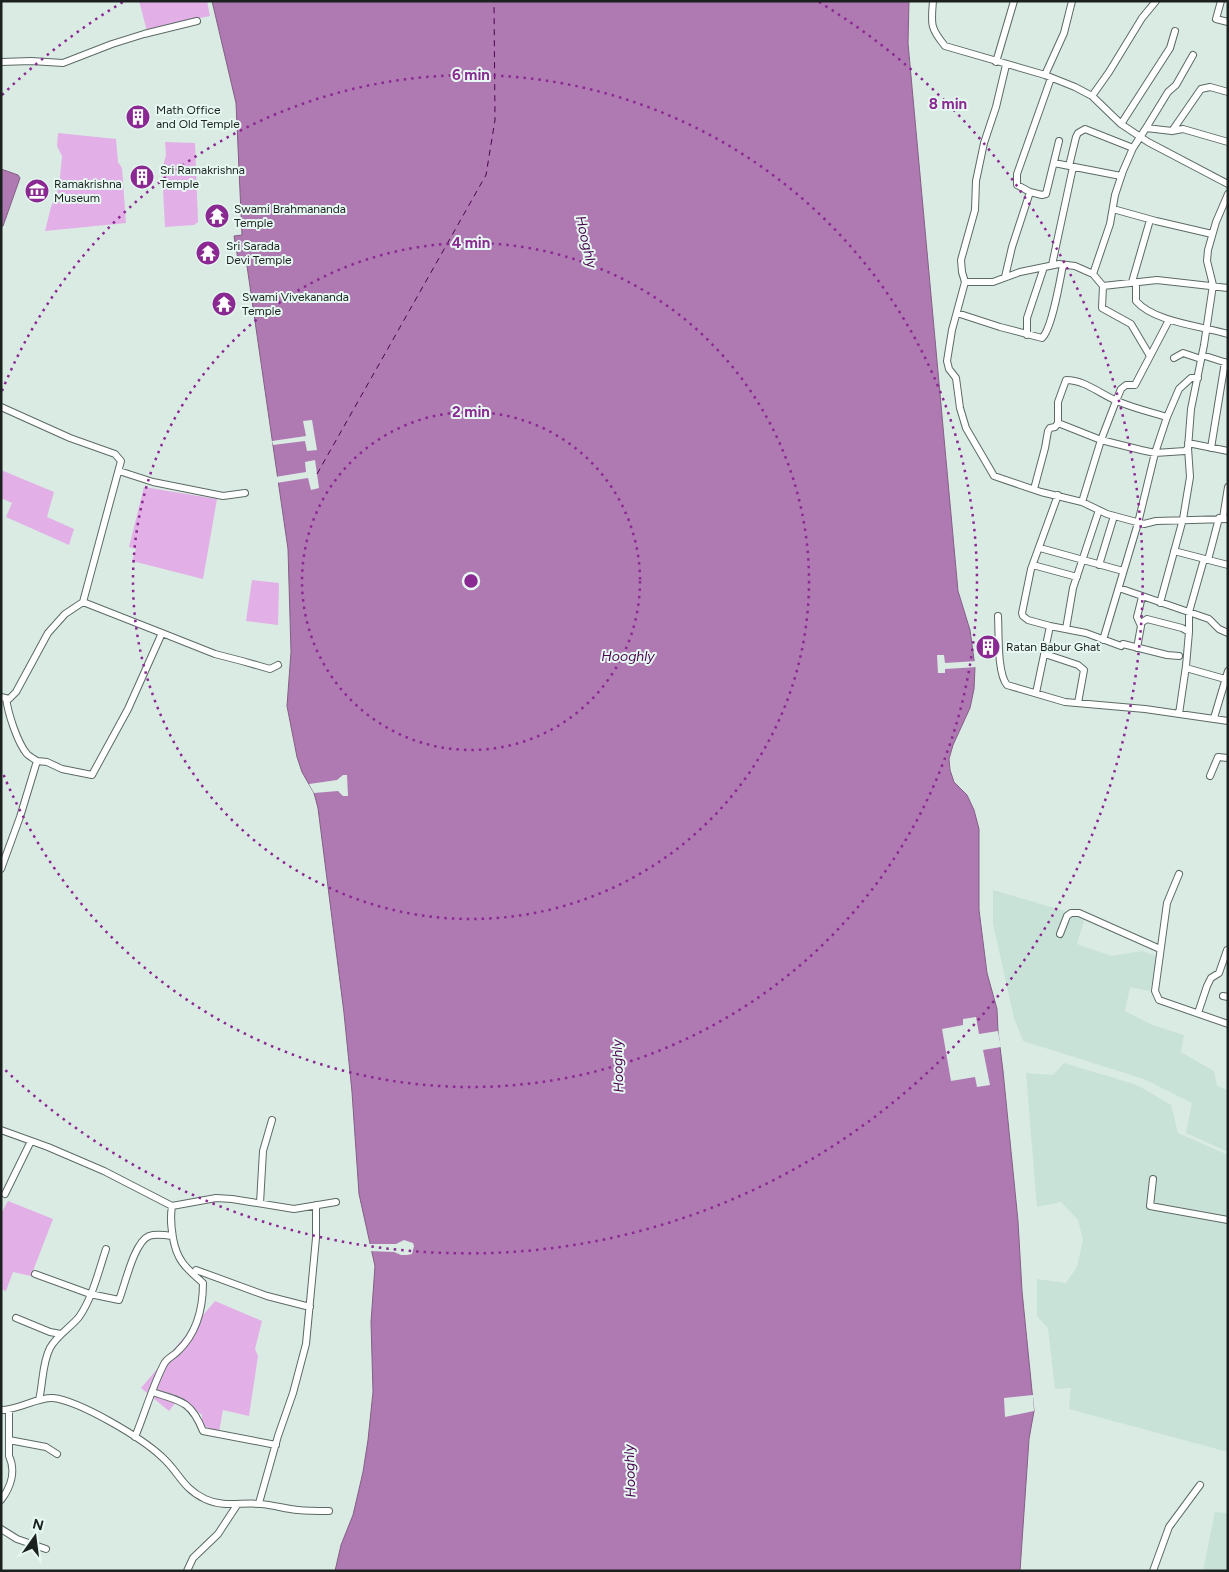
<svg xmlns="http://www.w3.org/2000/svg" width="1229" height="1572" viewBox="0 0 1229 1572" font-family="Figtree,sans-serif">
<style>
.built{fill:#c8e2d8}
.green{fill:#e2afe6}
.water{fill:#af79b2;stroke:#835f86}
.pier{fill:#daebe4}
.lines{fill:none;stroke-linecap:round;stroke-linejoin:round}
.ferry{stroke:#4a0450;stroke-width:1;stroke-dasharray:6 5;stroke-linecap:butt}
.minor-casing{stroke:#5c6a65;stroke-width:8}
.minor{stroke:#fff;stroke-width:6}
.ring{fill:none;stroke:#8a2992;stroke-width:2.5;stroke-dasharray:2.5 5}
.labels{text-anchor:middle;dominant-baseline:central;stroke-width:4;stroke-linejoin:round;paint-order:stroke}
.poi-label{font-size:12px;fill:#1b211f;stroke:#e7f8f2;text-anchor:start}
.water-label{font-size:14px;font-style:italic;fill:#4a0450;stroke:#e7f8f2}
.centre{fill:#8a2992;stroke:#e7f8f2;stroke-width:2.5}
.ring-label{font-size:15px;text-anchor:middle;font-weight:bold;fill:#8a2992;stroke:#e7f8f2;stroke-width:4;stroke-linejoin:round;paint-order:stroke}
</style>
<rect width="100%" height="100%" fill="#daebe4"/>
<path class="built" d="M993,890l82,24 9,7 -7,23 34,12 31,-5 15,5 -7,35 -20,-4 -5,24 27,14 32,10 -3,17 33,19 3,15 11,4v62l-42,-19 6,-30 -48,-24 -121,-38 -9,-23 -21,-94z
M1064,1063l70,21 10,5 27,16 7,28 50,22v297l-159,-43 2,-21 -16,1 -7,-61 -11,-12v-37l29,4 11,-16 6,-27 -5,-20 -17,-18 -24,5 -11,-134 27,2z
M1215,1512l13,1v58h-25z"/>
<path class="green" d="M139,1h68l3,15 -45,9 -18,6z
M58,133l58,6 2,23 4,6 4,55 -81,8 6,-24 8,-20 3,-31 -5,-10z
M165,142l30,1 3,79 -4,3 -29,2 -3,-57 4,-15z
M1,470l53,22 -7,25 27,12 -5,16 -63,-28 6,-14 -11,-5z
M144,487l73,12 -14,80 -71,-18 4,-12 -7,-2z
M252,580l27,3 -1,42 -32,-4z
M8,1201l45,18 -22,57 -18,-4 -7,19 -5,-2v-75z
M215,1301l47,20 -7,28 3,7 -9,60 -26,-6 -4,22 -17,-7v-10l-23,-17 -10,13 -28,-23z"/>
<path class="water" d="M212,1h697l-1,42 50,548 12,39 5,37 -1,22 -4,19 -17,37 -4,14 1,11 4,12 13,13 7,15 5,19v81l8,63 10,36 1,22 5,40 15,150 4,70 12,120 -5,28 -9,132h-685l6,-26 12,-30 10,-43 5,-32 5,-48 -2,-70 4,-56 -16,-72 -7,-102 -8,-79 -26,-205 -4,-15 -12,-21 -5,-15 -10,-51 4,-54 -3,-103 -42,-290h-8l-4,-23 8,-1 -6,-132z
M1,169l17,6 2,3 -17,48 -2,1z"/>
<path class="pier" d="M312,420l5,30 -10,1 -2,-10 -32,4 -1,-4 34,-5 -3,-15z
M315,460l4,28 -8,2 -3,-12 -32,5 -1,-6 31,-5 -1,-10z
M937,655h7l1,8 32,-2 1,6 -33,2v4h-7z
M343,775h4l1,21h-5l-5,-5 -24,2 -5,-9 28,-4z
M976,1017l3,17 19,-3 3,16 -18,3 7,35 -13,2 -2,-10 -24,4 -9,-52 21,-4v-6z
M404,1240l9,3 1,3 -2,8 -5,1h-6l-7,-3 -25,-1 -1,-7h28z
M1033,1395l1,16 -29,6 -1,-19z"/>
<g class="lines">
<path class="ferry" d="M317,474l169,-299 9,-55 -1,-119"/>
<defs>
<path id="minor" d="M933,1c-2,23 -3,27 12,45l100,29 30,12 17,9 29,28 27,18 80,42
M1221,1l-5,18 12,3
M1,62l30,-1 32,2 49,-19 32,-10 53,-13
M996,62l18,-61
M1006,65l-10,42 -12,36 -8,38 -1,29 -14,50 1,12 3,10h28l27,-10 39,-8 16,2 18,8 10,12 54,-6 71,8
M1045,75l19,-42 8,-32
M1092,96l17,-24 33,-54 14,-17
M1121,124l49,-76 5,-17
M1146,128l22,-36 8,-7 17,-30
M1172,131l29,-42 9,-2 18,5
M1054,163l67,13
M1069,166l7,-29 2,-4 7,-4 48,19
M1030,192l-13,-7v-11l34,-96
M1113,209l43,12 56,13
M1052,265l21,-98
M1093,274l17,-50 5,-29 8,-24 10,-23 13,-20 26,3 11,-2 45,13
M1005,277l7,-30 18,-55 12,3 4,-1 13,-53
M965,282l-13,48 -5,31 2,8 7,9 4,30 6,20 28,48 47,16 41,10 25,12 37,10 12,-3 72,-2
M1132,282l18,-62
M1136,282v19c18,21 65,25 92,33
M1103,286l-1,22 29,16 19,32
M957,313l43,14 42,11c10,-9 18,-58 21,-73
M1027,335v-17l17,-51
M1202,355l25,8
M1174,358l9,-5 18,6
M1,407l69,31 45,16 6,7 -38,141 79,31
M1058,423l43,17 40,10 14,3 30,-2 3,-3
M1188,443l40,8
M1211,448l14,-86
M119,471l34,11 70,14 22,-3
M1034,489l11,-41 3,-17 2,-3 5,-1 3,-4v-21l8,-22c19,0 34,14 51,21 16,7 33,11 50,16
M1082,502l19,-62 15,-39 5,-12 5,-4h9l34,-65
M1223,518l5,-31
M1040,548l83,23
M1174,551l54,14
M1208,560l11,-42
M1033,565l44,12
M1099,565l15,-49
M1119,588l90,31 10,10 9,4
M1160,603l23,-84 7,-42 -2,-29 3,-39 13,-64 9,-60 -6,-24 1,-11 8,-28 12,-28
M998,616c1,17 -1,57 9,69l58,17 80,7 83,12
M1141,623l6,-4 35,9 7,4 -3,34 -7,48
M1050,626l36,7 35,13
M1066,629l7,-41 26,-78
M1189,632v-20l15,-53
M1103,640l35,-117 17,-70 12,-36 12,-28 12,-11h7
M1123,644l44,11 12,1
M1137,648l4,-22 -4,-9 5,-20
M1045,654l33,11 6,5 -6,33
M1186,668l39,11
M1036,693l14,-67 -22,-6 -5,-4 -1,-3 9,-44 27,-74
M1,697l8,2 7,-7 32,-59 17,-19 18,-12
M6,698c2,15 11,44 21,56 2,2 7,5 10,7
M1214,718l14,-47
M1210,776l8,-19 10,1
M1,869l19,-52 17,-56 10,1 15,7 30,6 36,-66 34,-76 53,21 27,7 28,8 8,-4
M1179,874l-12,29 -12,88 4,9 69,24
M1060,934l7,-18 4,-3h8l81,36
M1223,996l5,1
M1198,1013l9,-27 4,-8 8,-5 8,-23
M1,1130l47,17 56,24 68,35 44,-8 16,1 62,10 42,-7
M1153,1179l-3,27 78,14
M5,1194l26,-53
M260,1203l3,-52 9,-31
M196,1270l71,26 43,11
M35,1274l55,20 29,6c6,-15 15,-58 30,-64 6,-2 16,-1 23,0
M16,1318l34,14 11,2
M152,1392c29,9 39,9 51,39l73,14
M39,1400c4,-16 3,-37 11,-52 7,-13 20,-20 29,-31 13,-18 20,-47 27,-68
M1,1410c18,0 36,-13 52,-12 27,3 89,40 109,59 17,15 20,31 43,42 19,9 36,3 56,5 12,1 25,5 37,6 10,1 21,1 31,1
M135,1437c10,-24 17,-50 29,-73 3,-6 10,-8 14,-13 19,-18 25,-43 25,-68 -17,-15 -26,-22 -30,-45 -2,-12 -3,-20 -1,-32
M9,1440l37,7 11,7
M1,1500c10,-13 15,-29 8,-44v-46
M259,1503l19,-67 15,-43 13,-49 10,-106v-33
M1,1529l16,10 29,10
M187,1571l6,-13 25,-24 19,-29
M1153,1571l16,-44 31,-42"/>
</defs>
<use href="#minor" class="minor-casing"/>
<use href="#minor" class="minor"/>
</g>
<g class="ring">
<circle cx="471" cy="581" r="169"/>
<circle cx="471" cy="581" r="338"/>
<path d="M2 391A506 506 0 1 1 2 771"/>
<path d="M2 95A675 675 0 0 1 123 2M819 2A675 675 0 1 1 2 1067"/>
</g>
<defs>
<symbol id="building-disc" viewBox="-11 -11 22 22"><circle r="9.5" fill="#8a2992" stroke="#e7f8f2"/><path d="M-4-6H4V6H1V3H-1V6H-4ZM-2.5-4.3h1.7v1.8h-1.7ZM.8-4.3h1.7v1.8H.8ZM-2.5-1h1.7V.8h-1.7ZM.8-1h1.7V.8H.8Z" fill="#fff"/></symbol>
<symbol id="museum-disc" viewBox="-11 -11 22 22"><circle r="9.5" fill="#8a2992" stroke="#e7f8f2"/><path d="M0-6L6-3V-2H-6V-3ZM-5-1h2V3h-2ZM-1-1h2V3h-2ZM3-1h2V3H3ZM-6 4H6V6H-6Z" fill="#fff"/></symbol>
<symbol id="temple-disc" viewBox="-11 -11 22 22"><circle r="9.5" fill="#8a2992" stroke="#e7f8f2"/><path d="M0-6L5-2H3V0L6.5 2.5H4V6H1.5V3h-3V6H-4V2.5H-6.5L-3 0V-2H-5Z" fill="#fff"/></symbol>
</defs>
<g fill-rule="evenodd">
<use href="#building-disc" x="124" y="103" width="28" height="28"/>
<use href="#building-disc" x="128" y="163" width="28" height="28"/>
<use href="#museum-disc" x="23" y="177" width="28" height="28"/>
<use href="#temple-disc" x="203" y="202" width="28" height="28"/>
<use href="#temple-disc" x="194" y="239" width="28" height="28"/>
<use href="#temple-disc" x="210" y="290" width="28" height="28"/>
<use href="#building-disc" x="974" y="633" width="28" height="28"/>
</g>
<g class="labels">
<g class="poi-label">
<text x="156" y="110">Math Office<tspan x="156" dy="14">and Old Temple</tspan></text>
<text x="160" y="170">Sri Ramakrishna<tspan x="160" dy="14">Temple</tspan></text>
<text x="54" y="184">Ramakrishna<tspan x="54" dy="14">Museum</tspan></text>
<text x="234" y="209">Swami Brahmananda<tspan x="234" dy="14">Temple</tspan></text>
<text x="226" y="246">Sri Sarada<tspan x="226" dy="14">Devi Temple</tspan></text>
<text x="242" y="297">Swami Vivekananda<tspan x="242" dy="14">Temple</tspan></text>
<text x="1006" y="647">Ratan Babur Ghat</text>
</g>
<g class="water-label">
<text transform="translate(586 242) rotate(77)">Hooghly</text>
<text x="628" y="656">Hooghly</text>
<text transform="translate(618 1066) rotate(-92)">Hooghly</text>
<text transform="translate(630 1471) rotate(-92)">Hooghly</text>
</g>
</g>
<circle cx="471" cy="581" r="8" class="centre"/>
<g class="ring-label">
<text x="471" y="80">6 min</text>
<text x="948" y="109">8 min</text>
<text x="471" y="248">4 min</text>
<text x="471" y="417">2 min</text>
</g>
<rect width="1229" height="1572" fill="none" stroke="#1b211f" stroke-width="5"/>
<g transform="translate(35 1537) rotate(14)" stroke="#e7f8f2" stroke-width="4" paint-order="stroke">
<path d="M0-4L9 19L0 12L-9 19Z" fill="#1b211f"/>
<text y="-8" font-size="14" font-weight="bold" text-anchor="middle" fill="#1b211f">N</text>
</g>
</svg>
